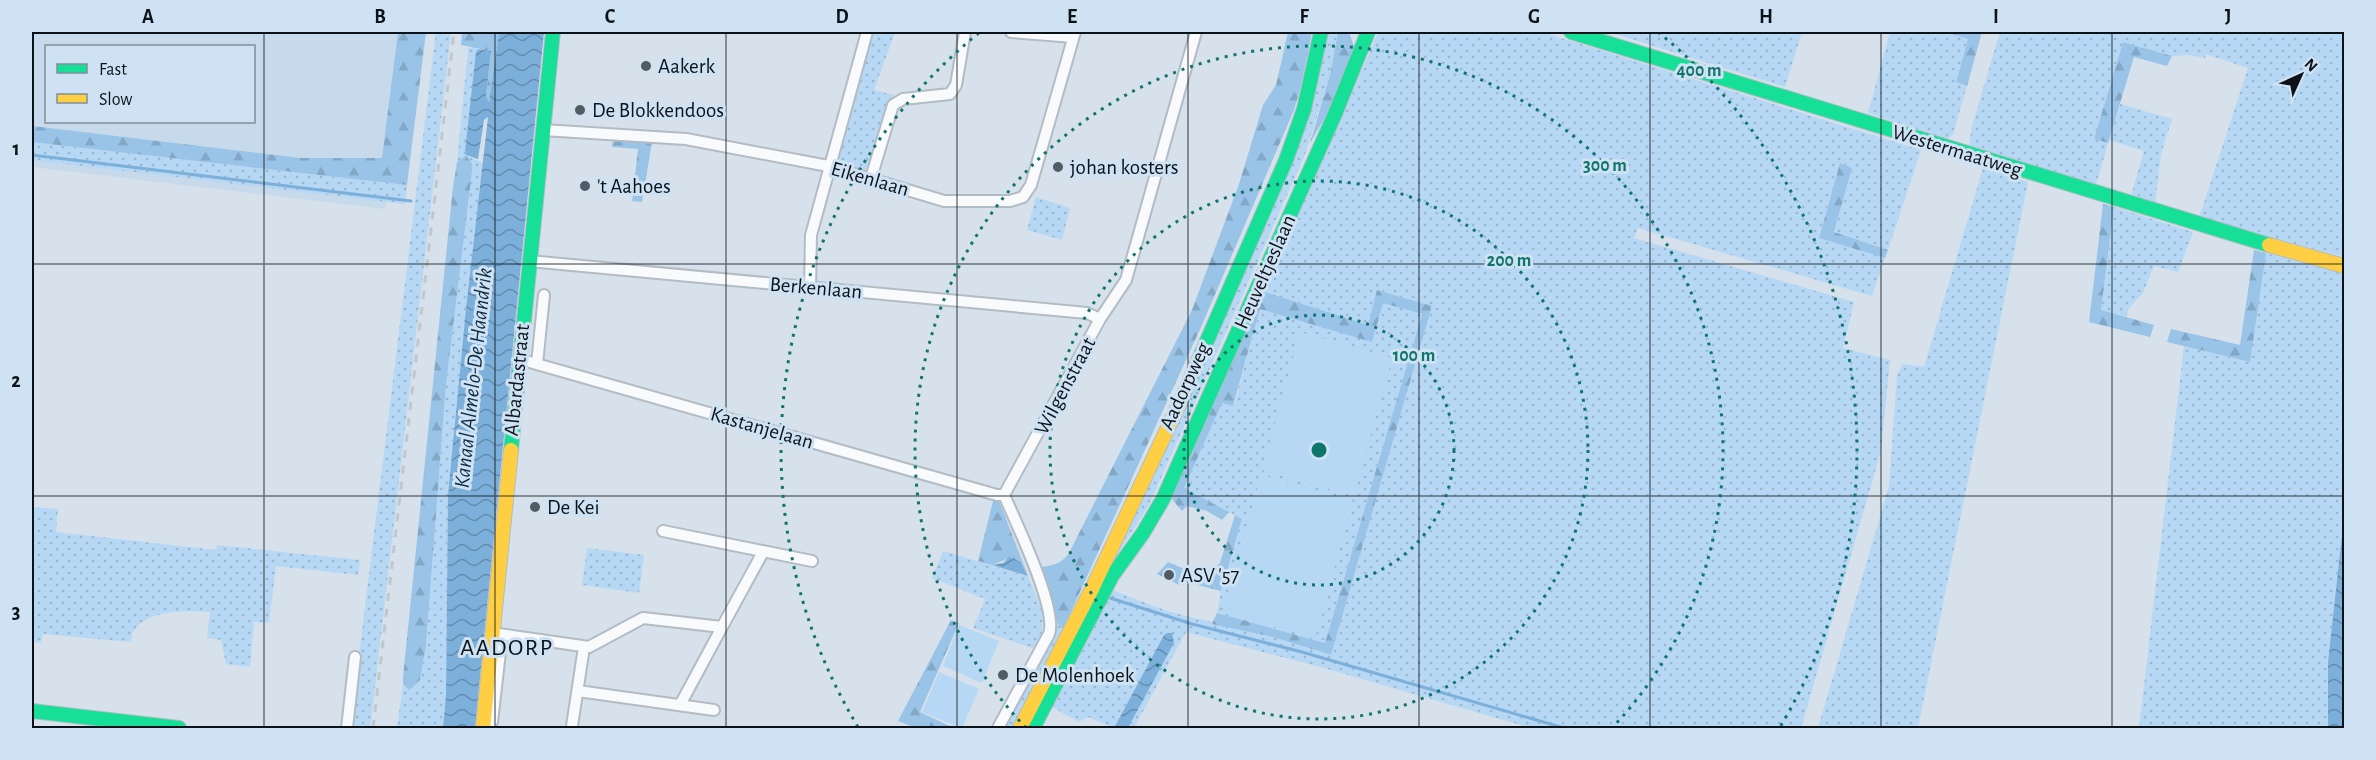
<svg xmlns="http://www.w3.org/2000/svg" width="2376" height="760" viewBox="0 0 2376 760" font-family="'Alegreya Sans',sans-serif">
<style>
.built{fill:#c6daeb;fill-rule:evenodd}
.grass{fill:url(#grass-dots)}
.forest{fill:url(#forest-firs)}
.garden{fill:#b6d8f5}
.water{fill:url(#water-waves)}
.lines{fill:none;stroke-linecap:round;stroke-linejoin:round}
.stream{stroke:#7cafd9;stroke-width:3}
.street-casing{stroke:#b3bcc3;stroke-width:14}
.fast-casing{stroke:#b3bcc3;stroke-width:16}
.slow-casing{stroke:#b3bcc3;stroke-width:16}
.street{stroke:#f9fafc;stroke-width:10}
.fast{stroke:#16e098;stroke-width:14}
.slow{stroke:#ffcf43;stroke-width:14}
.rail{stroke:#c3c7c9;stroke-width:3;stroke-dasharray:8 8;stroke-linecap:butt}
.grid{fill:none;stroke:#0c1318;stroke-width:1.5;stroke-opacity:0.55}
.ring{fill:none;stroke:#0f766e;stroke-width:3;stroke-dasharray:3 6}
.poi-dot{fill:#535b62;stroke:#cee2f3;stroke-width:2}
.labels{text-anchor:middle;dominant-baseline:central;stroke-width:6;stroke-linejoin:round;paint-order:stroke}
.poi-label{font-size:21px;fill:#0c1318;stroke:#cee2f3;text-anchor:start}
.street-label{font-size:21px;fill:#0c1318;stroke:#cee2f3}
.water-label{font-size:22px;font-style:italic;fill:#0e2c43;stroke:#cee2f3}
.quarter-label{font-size:24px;letter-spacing:1.5px;fill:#0c1318;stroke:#cee2f3}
.centre{fill:#0f766e;stroke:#cee2f3;stroke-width:3}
.ring-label{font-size:18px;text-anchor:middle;font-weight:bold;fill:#0f766e;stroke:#cee2f3;stroke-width:6;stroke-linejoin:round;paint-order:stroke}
.neatline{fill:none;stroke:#0c1318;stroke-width:2}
.grid-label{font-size:20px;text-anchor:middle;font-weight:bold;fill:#0c1318}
</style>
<defs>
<pattern id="grass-dots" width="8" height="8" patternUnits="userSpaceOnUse" patternTransform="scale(1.5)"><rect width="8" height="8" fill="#b6d8f5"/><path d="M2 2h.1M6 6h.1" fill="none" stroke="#9bb8d1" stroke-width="1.8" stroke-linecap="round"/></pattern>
<pattern id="forest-firs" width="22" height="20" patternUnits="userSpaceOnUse" patternTransform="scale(1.5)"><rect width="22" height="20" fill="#99c4e8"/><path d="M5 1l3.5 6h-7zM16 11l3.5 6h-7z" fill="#83a8c6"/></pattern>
<pattern id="water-waves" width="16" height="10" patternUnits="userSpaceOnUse" patternTransform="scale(1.5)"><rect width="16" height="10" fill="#7cafd9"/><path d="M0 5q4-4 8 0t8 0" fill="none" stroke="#648daf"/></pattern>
</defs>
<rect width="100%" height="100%" fill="#d6e1eb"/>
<path class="built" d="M32,32h372l-19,177 -353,-42zM46,46h208v76h-208z"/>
<path class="grass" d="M436,32h15l-76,655 -5,41h-20z
M876,32h19l-21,58 20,5 -9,13 -16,56 -5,7 -22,-6 -3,-7 29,-114z
M1328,32h10l-8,43 -26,82 -155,348 -32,50 179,-401 17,-49z
M1378,32h164l379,118 -33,100 -54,-18 18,-64 -12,-4 -21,73 66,21 -13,38 -234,-68 -4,10 220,64 -11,46 47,12 -9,91 -80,277h-270l-207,-60 -138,-36 -52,96h-6l46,-85 -10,-8 -50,93 -26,-11 -9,5 -27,-15 57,-118 61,23 103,25 58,18 101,-349 -54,-16 -10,35 -106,-34 87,-190z
M1609,32h193l-17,55z
M1890,32h56l22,7 -12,43 11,4 -14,48 -5,5 -80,-26z
M2000,32h344v225l-145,-39 49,-150 -42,-14 -1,4 -17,-3 -16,1 -49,-14 -29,97 14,4 -12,42 -127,-39 3,-20z
M473,45l6,4 -14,102 1,4 17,8 -35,332 -2,200 -3,33h-46l6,-44 4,5 13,-9 6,-35 20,-260 26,-213 -6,-17 -9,7 11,-113z
M2120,104l52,15 -11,35 -6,50 -24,-8 13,-45 -35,-11z
M32,142l375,43 -2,19 -373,-44z
M1983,168l45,14 -110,546h-100l71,-242 8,-111 6,-11 21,3z
M1036,197l34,11 -8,32 -35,-10z
M2114,207l79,25 -15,40 -24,-6 -11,27 -14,15 -3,9 -25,-7z
M2266,253l78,21v242l-16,146v66h-189l45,-382 65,16z
M1383,303l39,11 -97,329 -108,-30 4,-22 21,-72 -58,-31 38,-85 12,3 26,-97 111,32z
M32,507l26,2 -2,23 160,18 1,-5 143,15 -2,15 -82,-9 -7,57 -15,-1 -4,45 -24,-3 -5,-24 -14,-2 3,-26c-25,-2 -77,-3 -79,30l-88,-8 -2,9 -9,-1z
M587,548l57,7 -5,38 -57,-8z
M943,551l85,25c11,29 23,43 7,73l-62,-21 12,-29 -53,-21z
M1054,619l9,10 -52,99h-8z"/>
<path class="forest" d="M398,32h28l-19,153 -375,-43v-16l269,32h81z
M462,32h37l-10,70 -3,-6 5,-45 -30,-6z
M1288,32h24l-11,54 -7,24 -92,215 -139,304 -9,-10 -19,-52c14,0 26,-2 34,-14l123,-243 47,-126 24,-79 13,-20z
M1338,32h11l6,17 -28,65 -17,29 20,-68z
M1946,32h36l-15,54 -11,-4 12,-43z
M2123,42l49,14 -5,10 -33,-9 -26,86 -14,-4z
M613,138l39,4 -10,60 -10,-1 6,-52 -26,-2z
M466,155l6,9v8l-26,213 -20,260 -6,35 -11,10 -6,-6v-7l50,-490 4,-25z
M1840,163l12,5 -18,64 54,18 -3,8 -66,-20z
M2103,204l11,3 -13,103 53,15 -4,12 -61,-15z
M2254,250l12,3 -16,109 -83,-20 4,-13 69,16z
M1377,290l55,16 -101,349 -58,-18 -61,-13 5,-11 108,30 97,-329 -39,-11 -11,39 -112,-33 -27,97 -11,-3 -38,85 45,24 -7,8 -15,-9 -20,-5 -5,5 -11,-13 91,-207 106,34z
M994,497l6,6 28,73 -8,-14 -13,-3 -15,6 -14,-4z
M1235,515l7,4 -21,72 -39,-10 -3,4 -22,-11 11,-12c19,8 35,17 52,1z
M951,620l8,3 -39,89 34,16h-38l-18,-7z"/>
<path class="garden" d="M1300,332l92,26 -38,138 -92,-26z
M1261,475l92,26 -38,137 -92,-25z
M959,625l40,16 -17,42 -39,-17z
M939,672l40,17 -17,39 -40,-16z"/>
<path class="water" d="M499,32h45l-69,696h-32l3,-33 2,-200 18,-186 22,-192 -4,3 -6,39 -12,-4 -1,-4 11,-99 3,-3 12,2 -5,45 3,6z
M2344,516v212h-16v-66z
M1009,557l11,5 8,14 -36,-11 11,-2z
M1167,633h5l2,10 -46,85h-14l50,-93z"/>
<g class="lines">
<path class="stream" d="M32,155l379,46
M1107,597l85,27 110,28 262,76"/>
<defs>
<path id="street" d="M1011,32l62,5
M543,130l143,9 142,27 116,35h66l13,-4 8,-12 44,-153
M871,178l22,-73 10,-6 47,-5 6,-9 9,-53
M529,261l558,52 13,6
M810,288l1,-53 56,-203
M519,359l478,136h7
M537,364l7,-69
M1004,495l96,-176 26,-39 70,-248
M663,531l149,30
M492,633l97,14 54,-29 79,9 41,-75
M578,691l136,19
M680,705l42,-78
M572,726l12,-79
M347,728l8,-71
M486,728l6,-6 10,-87
M998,728l51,-94c9,-24 -33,-112 -45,-139"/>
<path id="fast" d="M1571,32l698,213
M1182,398l104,-238 18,-51 17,-77
M511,450l42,-418
M32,711l147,17
M1033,728l79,-152 31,-43 20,-34 172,-385 33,-82"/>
<path id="slow" d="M2269,245l75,21
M483,728l28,-278
M1020,728l72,-139 90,-191"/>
</defs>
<use href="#street" class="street-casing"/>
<use href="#fast" class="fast-casing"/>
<use href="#slow" class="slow-casing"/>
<use href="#street" class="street"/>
<use href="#fast" class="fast"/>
<use href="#slow" class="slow"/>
<path class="rail" d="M373,728l81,-696"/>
</g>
<path class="grid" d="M264,32v696M495,32v696M726,32v696M957,32v696M1188,32v696M1419,32v696M1650,32v696M1881,32v696M2112,32v696M32,264h2312M32,496h2312"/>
<g class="ring">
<circle cx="1319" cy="450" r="135"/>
<circle cx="1319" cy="450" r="269"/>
<path d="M1026 728A404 404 0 1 1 1612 728"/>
<path d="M858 727A538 538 0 0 1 980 32M1658 32A538 538 0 0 1 1780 727"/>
</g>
<g class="poi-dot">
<circle cx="646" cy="66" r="6"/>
<circle cx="580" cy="110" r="6"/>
<circle cx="1058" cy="167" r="6"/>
<circle cx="585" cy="186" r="6"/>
<circle cx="535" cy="507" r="6"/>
<circle cx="1169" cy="575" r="6"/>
<circle cx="1003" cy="675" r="6"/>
</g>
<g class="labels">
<g class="poi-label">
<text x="658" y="66">Aakerk</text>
<text x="592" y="110">De Blokkendoos</text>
<text x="1070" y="167">johan kosters</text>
<text x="597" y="186">'t Aahoes</text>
<text x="547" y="507">De Kei</text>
<text x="1181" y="575">ASV '57</text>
<text x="1015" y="675">De Molenhoek</text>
</g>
<g class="street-label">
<text transform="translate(1957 151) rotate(17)">Westermaatweg</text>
<text transform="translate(870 179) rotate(16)">Eikenlaan</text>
<text transform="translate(1265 272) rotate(-66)">Heuveltjeslaan</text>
<text transform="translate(816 288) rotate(5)">Berkenlaan</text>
<text transform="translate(517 380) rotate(-84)">Albardastraat</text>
<text transform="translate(1065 386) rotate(-62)">Wilgenstraat</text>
<text transform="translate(1185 386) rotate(-65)">Aadorpweg</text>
<text transform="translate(762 428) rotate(16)">Kastanjelaan</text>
</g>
<g class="water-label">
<text transform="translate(473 378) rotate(-84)">Kanaal Almelo-De Haandrik</text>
</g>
<g class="quarter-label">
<text x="507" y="648">AADORP</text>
</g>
</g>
<circle cx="1319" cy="450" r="9" class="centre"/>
<g class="ring-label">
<text x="1699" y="76">400 m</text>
<text x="1605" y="171">300 m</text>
<text x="1509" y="266">200 m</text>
<text x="1414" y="361">100 m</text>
</g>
<rect width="2376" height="760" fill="none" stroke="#cee2f3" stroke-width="66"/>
<rect x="45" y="45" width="210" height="78" fill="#cee2f3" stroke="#808f9b" stroke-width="1.5"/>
<rect x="57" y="64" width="30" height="9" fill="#16e098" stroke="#808f9b" stroke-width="1.5"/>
<text x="99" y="75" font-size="18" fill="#0c1318">Fast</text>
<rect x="57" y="94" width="30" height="9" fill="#ffcf43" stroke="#808f9b" stroke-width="1.5"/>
<text x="99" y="105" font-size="18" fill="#0c1318">Slow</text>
<g transform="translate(2301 75) rotate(45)" stroke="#cee2f3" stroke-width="4.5" paint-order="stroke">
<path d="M0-4.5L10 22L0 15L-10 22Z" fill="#0c1318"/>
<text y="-9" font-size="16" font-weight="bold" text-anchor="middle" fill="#0c1318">N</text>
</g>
<rect x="33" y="33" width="2310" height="694" class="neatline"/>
<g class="grid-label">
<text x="148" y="23">A</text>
<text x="380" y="23">B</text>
<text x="610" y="23">C</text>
<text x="842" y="23">D</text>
<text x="1072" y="23">E</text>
<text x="1304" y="23">F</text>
<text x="1534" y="23">G</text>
<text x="1766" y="23">H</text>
<text x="1996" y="23">I</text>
<text x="2228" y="23">J</text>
<text x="16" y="155">1</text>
<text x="16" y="387">2</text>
<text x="16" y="618">3</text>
</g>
</svg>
